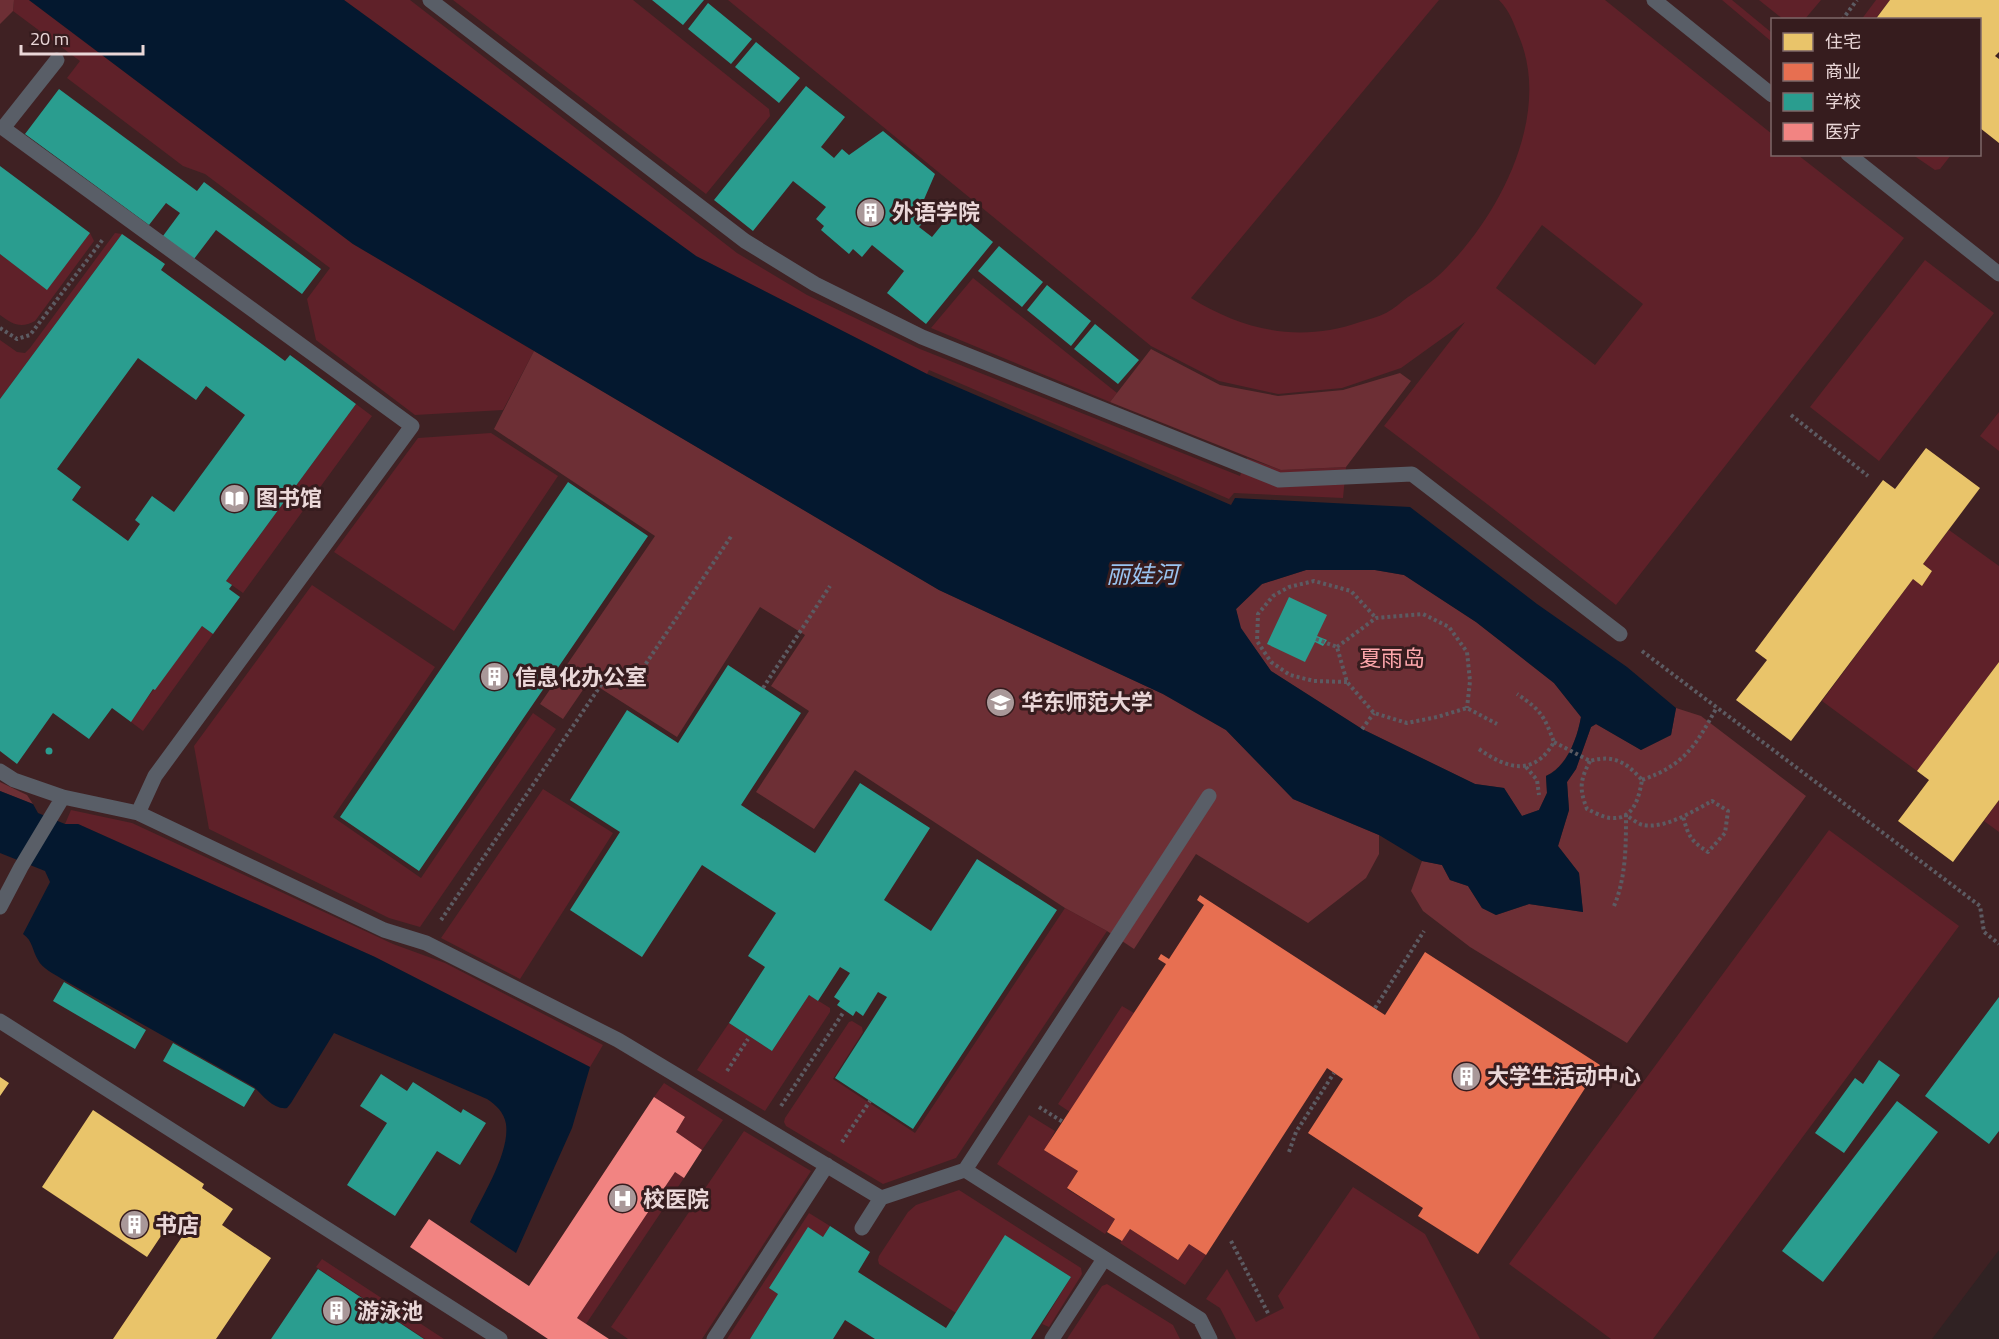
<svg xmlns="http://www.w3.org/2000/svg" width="1999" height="1339" viewBox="0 0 1999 1339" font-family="'Titillium Web','Noto Sans SC',sans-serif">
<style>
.built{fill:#3f2123;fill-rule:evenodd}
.green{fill:#5f2129;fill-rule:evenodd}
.forest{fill:#6d2f35}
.water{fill:#04182f;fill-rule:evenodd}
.homes{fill:#e9c46a}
.shops{fill:#e76f51}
.schools{fill:#2a9d8f;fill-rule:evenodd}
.health{fill:#f28482}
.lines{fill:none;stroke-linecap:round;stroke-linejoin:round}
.path{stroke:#5c5b62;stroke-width:4;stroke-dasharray:3 3;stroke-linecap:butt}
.lane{stroke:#595e67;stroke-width:15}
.labels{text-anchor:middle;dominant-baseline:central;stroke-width:6;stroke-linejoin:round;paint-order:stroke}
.poi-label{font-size:22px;font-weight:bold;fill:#ead7d8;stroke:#361c1e;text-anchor:start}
.park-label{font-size:22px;fill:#fea7ac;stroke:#361c1e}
.water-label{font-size:24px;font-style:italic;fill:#9ac3f0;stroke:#361c1e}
</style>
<rect width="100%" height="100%" fill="#302223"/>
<path class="built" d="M0,0h1999v1250l-67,89h-1932zM1772,20h208v134h-208z"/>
<path class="green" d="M14,0h15l324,244 181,107 -31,59 -88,5 -99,-75 -9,-41 23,-31 -125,-94 -22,-8 -116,-88 13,-17 -67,-50z
M344,0h66l327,253 70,42 113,54 320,127 7,-18 34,12 65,-3 -3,31 -109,-5 -5,6 -300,-129 -2,4 -231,-118z
M453,0h180l136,109 1,7 -64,78z
M728,0h711l-248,298c53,33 109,45 169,24 9,-3 18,-5 26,-9 8,-4 15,-11 22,-16 10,-7 21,-13 30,-21 58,-54 114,-157 82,-237 -6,-15 -10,-28 -21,-39h106l167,134v20l26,1 106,83 -288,367 -129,-101 -103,-78 81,-104 -64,46 -59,20 -64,6 -59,-13 -68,-35zM1542,225l101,79 -48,61 -99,-77z
M1722,0h10l40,33v9z
M1759,0h62l-16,19h-22z
M1876,0h14l-15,19 -14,1z
M1913,155h38l-11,14 -5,1z
M90,233l4,8 -59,80c-14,8 -23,3 -35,-6v-61l47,35z
M115,233l7,1 -122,165v-59l17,12 8,1 5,-5z
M1925,260l69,53 -115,148 -69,-54z
M973,278l144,115 -7,9 -179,-74z
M356,404l16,12 -129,177 -17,-12z
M1999,412v39l-19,-15z
M491,433l67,43 -104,155 -120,-79 84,-114z
M1949,530l50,36v96l-82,109 -95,-70 91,-122 9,6 10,-14 -9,-7z
M312,585l123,82 -102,150 88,61 112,-165 23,16 -136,198 -31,-9 -180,-89 -15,-83z
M202,626l11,8 -70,97 -12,-9 1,-4z
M543,789l70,44 -93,146 -79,-41z
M1999,800v32l-15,-11z
M71,810l61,13 261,121 52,19 158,82 -13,22 -215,-110 -297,-133h-13z
M1829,830l130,96 -306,413h-42l-102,-75z
M1065,908l42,23 -151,227 -73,26 -97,-58 -2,-4 1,-4 64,-96 3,-1 10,6 1,5 -30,47 82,54z
M809,995l21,13v4l-65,99 -68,-41 32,-47 43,28z
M1122,1006l12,7 -64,99 -12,-8z
M664,1083l59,37 -21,30 -26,-18 9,-15 -31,-20z
M1029,1115l26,16 -10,19 33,21 -11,18 48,30 -10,15 -108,-70z
M744,1131l67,40 -109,168h-74l-17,-12z
M675,1172l9,6 -98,146 -9,-6z
M1353,1187l72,47 55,105h-244l-16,-31 -14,-9 21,-30 29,53 28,-14 -6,-12z
M959,1190l122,78 1,6 -3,5 -30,48 -7,-3 29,-47 -65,-41 -50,77 -77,-49 -1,-4 1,-4 29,-44 8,-7z
M809,1213l21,13 -7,11 -15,-9 -39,60 9,6 -28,45h-23z
M1130,1229l48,31 11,-16 17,11 -21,30 -65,-42z
M322,1259l122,80h-19l-109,-72z
M1107,1284l66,41 7,14h-113l35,-53z"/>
<path class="forest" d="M0,0h14l-1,11 -13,13z
M1151,349l69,36 58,11 65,-6 57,-17 11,8 -65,86 -65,3 -171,-68z
M534,351l405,239 224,104 63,36 67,69 86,36v19l-13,24 -58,45 -112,-69 -62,95 -27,-18 -42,-23 -210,-138 -41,59 -58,-37 53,-81 -38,-25 34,-51 -45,-28 -83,130 -88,-56 -26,38 -23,-15 115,-168 -161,-107z
M1306,570h69l29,5 72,47 78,61 27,34c-4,22 -14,49 -35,59l1,17 -8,17 -17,6 -18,-28 -29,-4 -113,-55 -91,-58 -31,-43 -4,-19 26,-25z
M1676,708l25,8 105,80 -179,247 -157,-96 -47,-36 -12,-20 11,-30 20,4 8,15 18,6 14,22 14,7 33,-11 54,8 -4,-39 -21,-27 11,-36 -2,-28 9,-13 15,-42 5,-3 45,26 30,-15z
M0,782l27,13 6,9 -33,-13z"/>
<path class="water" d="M29,0h315l352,256 231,118 304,131 4,-7 175,9 127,97 90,63 49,41 -5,27 -30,15 -45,-26 -5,3 -15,42 -9,13 2,28 -11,36 21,27 4,39 -54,-8 -33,11 -14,-7 -14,-22 -18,-6 -8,-15 -20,-4 -43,-26 -86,-36 -67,-69 -63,-36 -224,-104 -586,-346zM1306,570h69l29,5 72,47 78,61 27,34c-4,22 -14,50 -35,59l1,17 -8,17 -17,6 -18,-28 -29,-4 -113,-55 -91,-58 -30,-43 -5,-19 26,-25z
M0,791l33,13 5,9 27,11h13l297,133 215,110 -18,61 -56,125 -46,-31c12,-26 40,-69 36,-98 -2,-12 -10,-19 -19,-25l-153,-66 -43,70 -4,5c-13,2 -24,-12 -33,-21l-192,-108c-8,-5 -20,-11 -24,-19 -6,-10 -5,-19 -15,-26l27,-52 -5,-11 -45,-18z"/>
<path class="homes" d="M1890,0h109v52l-4,4 4,3v84l-19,-15v-108h-105z
M1926,448l54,40 -57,76 9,7 -10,15 -9,-7 -122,162 -55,-41 31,-40 -12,-9 128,-171 12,9z
M1999,662v138l-46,62 -55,-41 31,-41 -12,-9z
M0,1077l9,6 -9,13z
M93,1110l111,74 -2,4 31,21 -11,16 49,33 -55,81h-103l75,-111 -9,-5 -5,6 -5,-5 -22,33 -105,-70z"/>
<path class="shops" d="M1200,895l185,120 40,-63 175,113 -122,189 -60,-38 5,-8 -115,-75 35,-54 -16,-11 -121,187 -17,-11 -11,16 -48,-31 -8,12 -15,-9 8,-13 -48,-31 11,-17 -34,-21 122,-186 -8,-5 3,-5 8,5 35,-54 -7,-5z"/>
<path class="schools" d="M652,0h52l-21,25z
M708,3l44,36 -21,25 -43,-35z
M756,42l44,36 -21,25 -44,-36z
M806,86l39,31 -24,30 13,11 8,-9 7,6 34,-24 52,43 -16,37 8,7 -8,9 13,10 22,-27 39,32 -67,82 -39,-31 17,-22 -32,-26 -10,12 -9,-8 -4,5 -28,-24 3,-4 -8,-7 10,-12 -33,-26 -40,50 -39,-31z
M59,89l138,102 7,-9 117,87 -19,25 -86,-64 -22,29 -31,-23 17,-23 -14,-10 -17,22 -124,-91z
M0,166l90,67 -43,57 -47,-36z
M122,234l43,30 -4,6 124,91 5,-6 66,49 -130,177 6,4 -3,4 11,8 -27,37 -11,-8 -47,64 -2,-1 -22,33 -19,-14 -23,31 -36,-26 -36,51 -17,-13v-352zM138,358l58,42 10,-14 39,29 -71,97 -22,-16 -17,24 5,4 -12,17 -56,-41 9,-13 -24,-18z
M999,246l44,36 -21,25 -44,-36z
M1047,285l44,36 -20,25 -44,-36z
M1095,324l44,36 -21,24 -44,-35z
M568,482l80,54 -229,335 -79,-54z
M1289,597l38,18 -10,21 10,4 -4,6 -8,-4 -10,20 -38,-18z
M728,665l73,48 -60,92 74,48 45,-70 70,45 -46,72 47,31 46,-72 80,51 -144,219 -78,-51 52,-81 -9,-5 -15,24 -7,-5 -3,5 -16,-11 3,-4 -6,-4 16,-24 -10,-6 -22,34 -9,-6 -37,56 -43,-28 36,-56 -17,-11 28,-43 -74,-48 -60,92 -72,-47 50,-78 -50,-32 57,-90 51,33z
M45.5 751a3.5 3.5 0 1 1 7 0a3.5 3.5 0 1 1-7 0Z
M64,982l82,48 -11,19 -82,-48z
M1999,997v134l-10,13 -64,-48z
M173,1043l82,46 -11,18 -81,-46z
M1879,1060l21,15 -56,78 -29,-20 40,-55 8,6z
M381,1074l26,17 6,-9 48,31 2,-4 23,14 -26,42 -23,-14 -42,65 -48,-31 40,-62 -27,-17z
M1897,1101l41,31 -115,150 -41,-31z
M830,1226l40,26 -12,20 88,56 59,-93 66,42 -40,62h-156l-30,-19 -12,19h-83l28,-45 -9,-6 39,-61 15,10z
M318,1269l106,70h-153z"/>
<path class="health" d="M654,1097l31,20 -9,15 26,18 -18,28 -9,-6 -98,146 32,21h-61l-138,-92 19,-28 100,67z"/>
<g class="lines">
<path class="path" d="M1842,20l15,-20
M0,328l17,11 13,-4 74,-97
M1791,415l77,61
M1316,639l21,8 10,35 27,31 33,10 30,-6 30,-9 30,16
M1337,647l39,-29 47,-4 26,13 18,25 3,29 -3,27
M1642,651l338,255 4,26 15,12
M1347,682l-33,-1 -24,-6 -19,-13 -14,-21 1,-27 15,-18 16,-9 25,-6 37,10 25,27
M763,688l67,-102
M1362,729l12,-16
M1554,742l36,19c24,-7 37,2 52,19 -3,17 -8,40 -31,38 -7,0 -17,-6 -24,-9 -8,-20 -7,-29 3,-48
M1479,749c28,20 55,28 75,-7 -10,-26 -13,-32 -37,-48
M1526,767l11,13 2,15
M1642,780c43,-15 54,-35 75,-73
M1614,906c12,-28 12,-61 12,-91 5,3 12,9 17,10 23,4 50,-14 69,-24l16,10 -3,22 -17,19c-17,-11 -20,-16 -25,-36
M441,920l162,-238 38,-11 91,-136
M1375,1008l49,-77
M727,1071l21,-32
M781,1106l62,-93
M1039,1107l24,15
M842,1142l28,-41
M1289,1152l7,-20 38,-59
M1231,1241l38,74"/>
<path class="lane" d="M430,0l315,241 70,43 107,53 357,143 133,-6 208,160
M1654,0l118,95
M57,60l-54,68 409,298 -257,350 -17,37
M1848,154l151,120
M0,771l14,9 49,17 75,16 246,117 42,13 192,97 263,158 84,-28 235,149 10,20
M0,907l21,-40 42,-70
M0,1021l500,318
M965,1170l244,-374
M862,1228l19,-30
M714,1339l113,-174
M1052,1339l52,-80"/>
</g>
<defs>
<symbol id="building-disc" viewBox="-11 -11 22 22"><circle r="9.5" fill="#a99899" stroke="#361c1e"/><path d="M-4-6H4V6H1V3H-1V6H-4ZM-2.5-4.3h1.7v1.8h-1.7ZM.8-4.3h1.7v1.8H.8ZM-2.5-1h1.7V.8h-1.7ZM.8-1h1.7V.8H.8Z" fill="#fff"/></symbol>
<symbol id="library-disc" viewBox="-11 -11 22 22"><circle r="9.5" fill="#a99899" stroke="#361c1e"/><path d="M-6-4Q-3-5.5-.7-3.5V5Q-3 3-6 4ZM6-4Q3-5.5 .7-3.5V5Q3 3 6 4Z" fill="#fff"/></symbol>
<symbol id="university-disc" viewBox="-11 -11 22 22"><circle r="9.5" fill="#a99899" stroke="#361c1e"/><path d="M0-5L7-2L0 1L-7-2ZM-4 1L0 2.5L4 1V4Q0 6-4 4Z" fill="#fff"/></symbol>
<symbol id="hospital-disc" viewBox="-11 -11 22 22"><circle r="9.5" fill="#a99899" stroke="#361c1e"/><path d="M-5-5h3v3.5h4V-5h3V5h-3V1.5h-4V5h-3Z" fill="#fff"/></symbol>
</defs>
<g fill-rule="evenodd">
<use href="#building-disc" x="854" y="196" width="33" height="33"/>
<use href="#library-disc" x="218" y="482" width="33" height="33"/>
<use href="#building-disc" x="478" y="660" width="33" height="33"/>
<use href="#university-disc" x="984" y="686" width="33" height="33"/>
<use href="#building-disc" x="1450" y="1060" width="33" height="33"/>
<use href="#hospital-disc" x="606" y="1182" width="33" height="33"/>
<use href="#building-disc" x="118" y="1208" width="33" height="33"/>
<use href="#building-disc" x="320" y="1294" width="33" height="33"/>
</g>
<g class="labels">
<g class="poi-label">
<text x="892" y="212">外语学院</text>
<text x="256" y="498">图书馆</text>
<text x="515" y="677">信息化办公室</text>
<text x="1021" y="702">华东师范大学</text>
<text x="1487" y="1076">大学生活动中心</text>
<text x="643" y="1199">校医院</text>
<text x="155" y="1225">书店</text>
<text x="357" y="1311">游泳池</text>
</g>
<g class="park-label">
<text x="1392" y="658">夏雨岛</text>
</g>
<g class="water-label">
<text x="1142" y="574">丽娃河</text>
</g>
</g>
<rect x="1771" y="18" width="210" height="138" fill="#361c1e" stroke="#7e6768" stroke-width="1.5"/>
<rect x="1783" y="33" width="30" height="18" fill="#e9c46a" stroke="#7e6768" stroke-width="1.5"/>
<text x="1825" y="48" font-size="18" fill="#ead7d8">住宅</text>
<rect x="1783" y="63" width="30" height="18" fill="#e76f51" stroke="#7e6768" stroke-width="1.5"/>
<text x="1825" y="78" font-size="18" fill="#ead7d8">商业</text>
<rect x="1783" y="93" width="30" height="18" fill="#2a9d8f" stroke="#7e6768" stroke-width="1.5"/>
<text x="1825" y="108" font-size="18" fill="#ead7d8">学校</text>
<rect x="1783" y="123" width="30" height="18" fill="#f28482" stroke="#7e6768" stroke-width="1.5"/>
<text x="1825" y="138" font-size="18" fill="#ead7d8">医疗</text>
<path d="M21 45v9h122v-9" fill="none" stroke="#ead7d8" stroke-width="3"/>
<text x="30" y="45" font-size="18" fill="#ead7d8" stroke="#361c1e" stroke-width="4.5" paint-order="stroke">20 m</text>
</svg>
